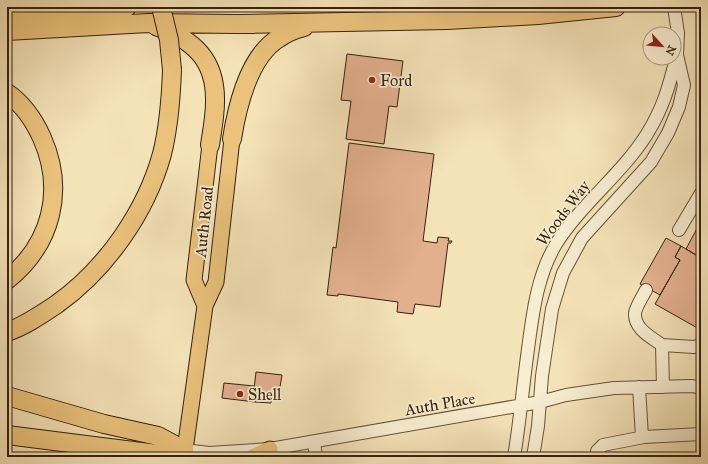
<svg xmlns="http://www.w3.org/2000/svg" width="708" height="464" viewBox="0 0 708 464" font-family="'IM FELL Great Primer',serif">
<style>
.building{fill:#e3b08e;stroke:#34210e}
.lines{fill:none;stroke-linecap:round;stroke-linejoin:round}
.minor-casing{stroke:#645238;stroke-width:14}
.major-casing{stroke:#34210e;stroke-width:17}
.highway-casing{stroke:#34210e;stroke-width:20}
.minor{stroke:#f8edd1;stroke-width:12}
.major{stroke:#eac27c;stroke-width:15}
.highway{stroke:#eac27c;stroke-width:18}
.highway-bridge-casing{stroke:#34210e;stroke-width:20;stroke-linecap:butt}
.highway-bridge{stroke:#eac27c;stroke-width:18}
.poi-dot{fill:#8f2418;stroke:#f8edd1;stroke-width:1.5}
.labels{text-anchor:middle;dominant-baseline:central;stroke-width:3.5;stroke-linejoin:round;paint-order:stroke}
.poi-label{font-size:16px;fill:#34210e;stroke:#f8edd1;text-anchor:start}
.street-label{font-size:16px;fill:#34210e;stroke:#f8edd1}
</style>
<rect width="100%" height="100%" fill="#f5e3b8"/>
<filter id="stains"><feTurbulence type="fractalNoise" baseFrequency=".005" numOctaves="4"/><feColorMatrix values="0 0 0 0 .2 0 0 0 0 .09 0 0 0 0 .02 0 0 0 .5 -.17"/></filter>
<radialGradient id="worn" r=".72"><stop offset=".6" stop-color="#630" stop-opacity="0"/><stop offset="1" stop-color="#630" stop-opacity=".3"/></radialGradient>
<path class="building" d="M347,54l56,7 -6,46 -8,-1 -5,38 -38,-5 5,-38 -10,-1z
M349,143l85,11 -11,87 14,2 1,-6 11,1 -1,3h4l-1,2h-3l-8,64 -25,-3 -2,10 -16,-2 1,-10 -60,-8v2l-11,-1 6,-48 3,1z
M701,221v37l-15,-9z
M666,238l15,8 -6,11 5,3 -20,35 -20,-11z
M681,246l20,12v72l-46,-26 25,-44 -5,-3z
M256,372l26,3 -3,18 -7,-1 -1,11 -16,-1 2,-13h-3z
M224,383l30,3v3h3l-2,13 -33,-4z"/>
<g class="lines">
<defs>
<path id="minor" d="M679,230l22,-37
M646,290c-3,6 -10,16 -11,23 -1,16 16,24 27,32
M639,387l3,50h2
M663,387l-1,-42 32,2 7,-2
M314,442l2,15
M184,450l25,3 61,-4 270,-47 26,-7 48,-7 78,-2 9,2
M514,457c6,-36 9,-72 14,-108 5,-37 9,-73 28,-105 26,-41 66,-70 91,-110 16,-26 22,-47 29,-76
M533,457l5,-31 4,-50 10,-67 11,-36 19,-35 69,-76 17,-29 11,-26 5,-22 -7,-30 1,-22 -4,-26
M597,457v-6l6,-6 41,-8 57,-3"/>
<path id="major" d="M205,306l-11,-26 16,-135
M184,457l21,-151 11,-24 16,-143
M252,457l18,-8"/>
<path id="highway" d="M7,15l120,-8
M156,26c38,14 60,34 59,76 0,15 -3,29 -5,43
M7,31l141,-8 89,1 210,-4 91,-5 78,-8
M7,93c16,11 27,27 35,45 23,52 10,106 -35,142
M232,139c5,-32 17,-83 47,-101 7,-5 17,-9 25,-11
M7,332c18,-6 35,-18 50,-28 49,-35 89,-92 105,-150 7,-28 9,-56 10,-84
M7,396l97,28 54,12 26,14
M7,435l150,19 27,-4"/>
</defs>
<use href="#minor" class="minor-casing"/>
<use href="#major" class="major-casing"/>
<use href="#highway" class="highway-casing"/>
<use href="#minor" class="minor"/>
<use href="#major" class="major"/>
<use href="#highway" class="highway"/>
<defs>
<path id="highway-bridge" d="M161,7l8,33 3,30"/>
</defs>
<use href="#highway-bridge" class="highway-bridge-casing"/>
<use href="#highway-bridge" class="highway-bridge"/>
</g>
<g class="poi-dot">
<circle cx="372" cy="80" r="4"/>
<circle cx="240" cy="394" r="4"/>
</g>
<g class="labels">
<g class="poi-label">
<text x="380" y="80">Ford</text>
<text x="248" y="394">Shell</text>
</g>
<g class="street-label">
<text transform="translate(563 213) rotate(-53)">Woods Way</text>
<text transform="translate(204 222) rotate(-84)">Auth Road</text>
<text transform="translate(440 404) rotate(-10)">Auth Place</text>
</g>
</g>
<rect width="708" height="464" fill="none" stroke="#f5e3b8" stroke-width="24"/>
<rect x="8" y="8" width="692" height="448" fill="none" stroke="#34210e" stroke-width="2"/>
<rect x="12" y="12" width="684" height="440" fill="none" stroke="#34210e"/>
<g transform="translate(662 46) rotate(117)"><circle r="19" fill="#f8edd1" stroke="#aa9b83"/>
<path d="M0-3L7 15L0 10L-7 15Z" fill="#8f2418"/>
<text y="-6" font-size="11" font-weight="bold" text-anchor="middle" fill="#34210e">N</text>
</g>
<rect width="100%" height="100%" filter="url(#stains)"/>
<rect width="100%" height="100%" fill="url(#worn)"/>
</svg>
